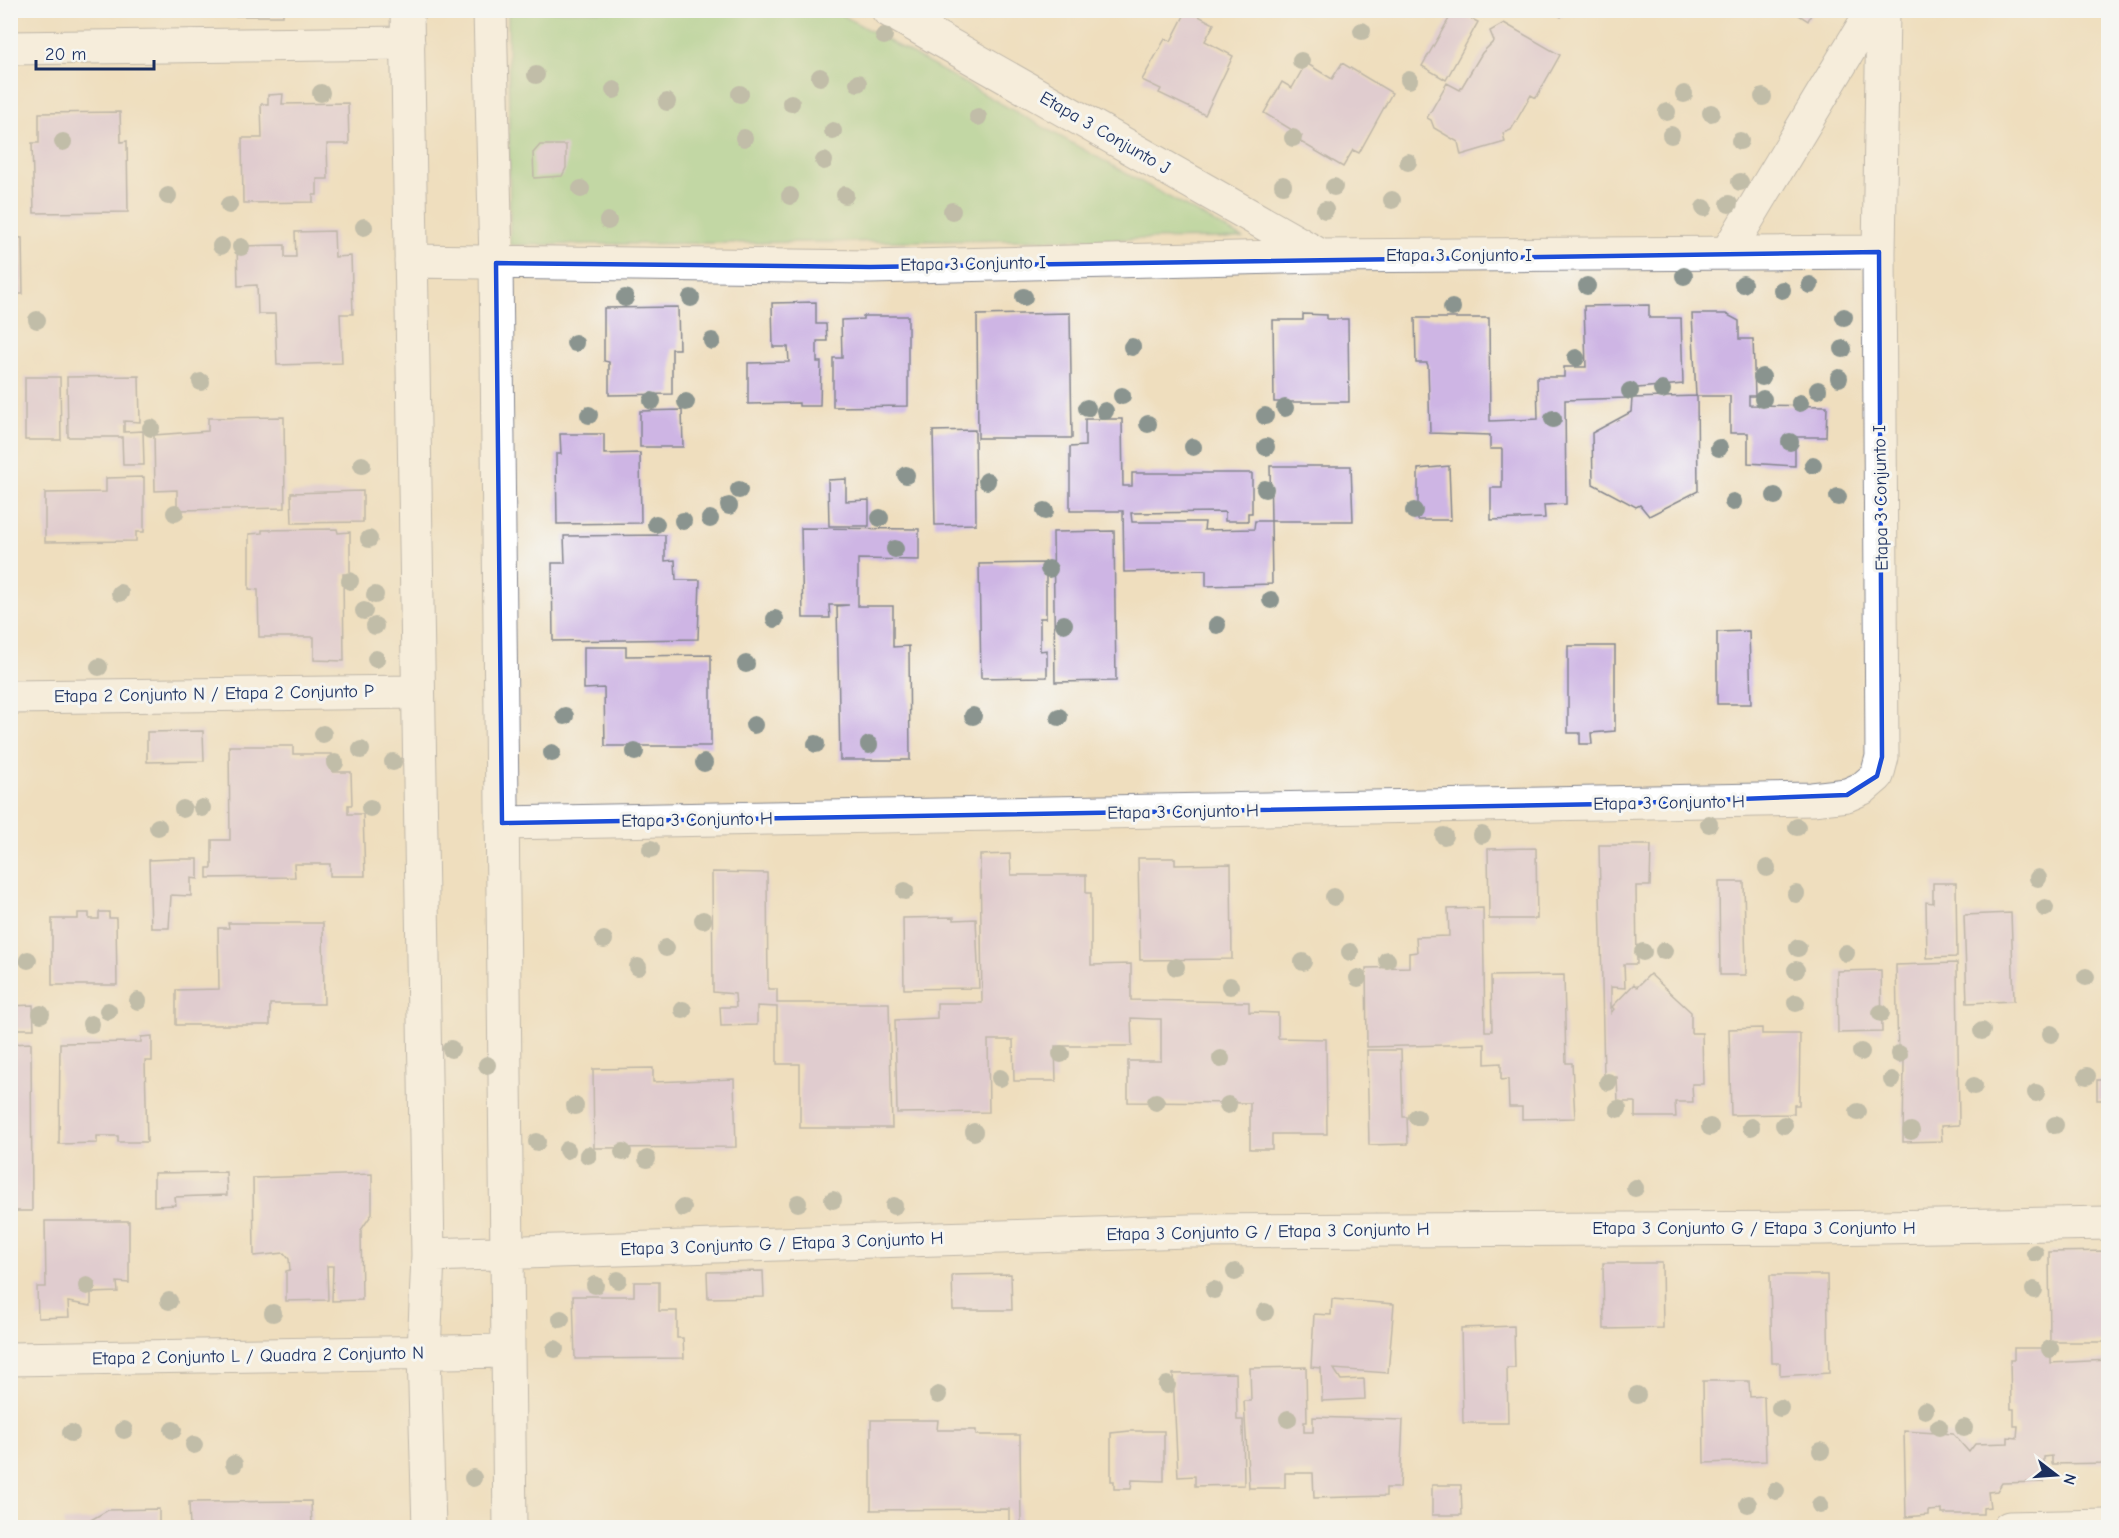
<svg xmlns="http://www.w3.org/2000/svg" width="2119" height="1538" viewBox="0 0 2119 1538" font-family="'Comic Neue',sans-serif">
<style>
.green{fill:#8dce85;stroke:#547e72;stroke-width:1.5}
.building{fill:#ceb5e4}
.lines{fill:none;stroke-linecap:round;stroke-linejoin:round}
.minor-casing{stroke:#85868e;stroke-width:35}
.minor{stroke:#fff;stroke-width:33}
.tree{fill:#8a948f}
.marked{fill:none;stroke:#1d4ed8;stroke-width:4.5;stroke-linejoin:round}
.labels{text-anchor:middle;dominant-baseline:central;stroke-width:6;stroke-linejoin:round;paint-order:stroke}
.street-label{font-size:18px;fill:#1b2f5e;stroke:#f6f6f2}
</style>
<rect width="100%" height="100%" fill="#f6f6f2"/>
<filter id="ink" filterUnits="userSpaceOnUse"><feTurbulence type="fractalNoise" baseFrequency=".0167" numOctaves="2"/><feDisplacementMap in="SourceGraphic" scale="12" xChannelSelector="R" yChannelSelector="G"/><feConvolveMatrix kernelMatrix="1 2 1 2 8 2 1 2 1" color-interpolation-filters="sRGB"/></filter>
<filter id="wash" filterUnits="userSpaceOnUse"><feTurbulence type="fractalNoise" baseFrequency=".008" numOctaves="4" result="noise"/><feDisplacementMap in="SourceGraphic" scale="24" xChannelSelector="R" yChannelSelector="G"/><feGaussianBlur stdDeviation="1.35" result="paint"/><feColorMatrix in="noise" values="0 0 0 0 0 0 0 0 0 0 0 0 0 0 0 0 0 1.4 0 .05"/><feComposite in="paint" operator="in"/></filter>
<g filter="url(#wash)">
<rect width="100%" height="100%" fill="#efdebe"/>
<path class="green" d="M508,11h327l407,227 -732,7z"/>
<g id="blocks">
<path class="building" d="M236,10h47v6h-47z
M1187,10l27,14 -9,17 28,15 -28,59 -46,-22 2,-4 -19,-9 23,-41 6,2z
M1454,10l24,12 -32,58 -24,-14z
M1551,10h14l-4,7z
M1791,10h22l-5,11z
M1504,23l56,32 -24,43 -5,-3 -20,35 -8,3 2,9 -44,13 -3,-13 -24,-14 -3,-8 -4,-2 20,-35 13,7 22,-37 12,-12 -4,-10z
M1306,63l26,16 10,-16 50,30 -33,60 -6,-3 -10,17 -44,-26 3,-5 -38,-23 18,-31 10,6z
M283,94l-1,10 66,-1 1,41h-22l1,35h-11v16h-4v7l-70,1 -1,-65h20l-1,-34h7v-9z
M120,112l1,30 6,-1 1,71 -94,1 -2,-70h7v-30z
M540,145h26v23l-4,8 -28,2 -1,-25z
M334,231l1,26 16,-1 2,58h-13l2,49 -65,2 -2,-51h-17l-1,-29 -19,1 -1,-40 48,-1v12h11l-1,-25z
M10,237l12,1 1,56h-13z
M816,302v22h10l1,17h-10v21h4l-1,44h-21v-3l-51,1v-41l41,-1 -1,-15h-15l-1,-44z
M1649,305v13h32l2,66 -57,5v9l-61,2 1,104 -22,1 1,13 -54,2v-32h11v-39h-12v-14l-60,-2 -2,-67 -1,-3h-11l-1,-45h74l1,103 48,-2 -1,-42h27v-10h22l-2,-61z
M678,307l1,42h-7v45l-63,1v-33l-5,-1v-53z
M1070,313l2,125h-94l-1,-123z
M1303,314l24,1v4h21l1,83h-75l-1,-82h30z
M1692,314h34l13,7v18h14l2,57h-6v9l78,1 -1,31h-31v29l-47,-3v-30h-18v-37h-33l1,95 -49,25 -9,-11 -4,2 -43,-23 -1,-51 39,-21 1,-14 64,-2z
M863,316h45v90l-75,1v-49h9l-1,-38 22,-1z
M139,376l1,46 -16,-1v11l19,-1 1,34h-21l-1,-28h-54l-1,-60z
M25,377h35l1,63h-36z
M682,410l1,37h-43v-36z
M284,417l1,91 -108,2v-20l-22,1 -1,-56 54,-4v-13z
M1085,419h37l1,67h9v-13h120v40h-4v8h-23v-9l-94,1 1,9h73l-1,8 50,-1 1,-8h16l-1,-55h81l2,55h-82l1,63 -66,2v-16l-82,2 -1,-61h-53v-64l15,-1z
M975,430l1,94 -41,1 -2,-94z
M560,434h44v20l36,-1 1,70 -84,1 -1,-70h5z
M1449,466l2,54h-33v-51z
M144,477v55h-8v9l-91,1v-49l61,-1v-14z
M846,479v22l23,-1v26h-40l-1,-46z
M363,491v31l-71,1 -1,-30z
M801,528l118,1v31l-61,-1v47h35v41l16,-1 1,114h-70l-3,-154 12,-1h-20l1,13h-27z
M337,529l1,4 12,-1v42h-7l1,87 -30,-1v-23h-55l-1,-47 -9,-1v-55l13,-1v-3z
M1114,531l2,150 -61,1 -2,-150z
M665,535v26l10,-1 1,20h24l-2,59 -145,2 -1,-78h13l-1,-27z
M1046,563v55h-6v33l7,-1v27l-66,1 -2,-114z
M1749,631l2,73h-34v-72z
M1568,646h47v85l-24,2 1,11h-12v-11h-12z
M584,647h42v9l85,-1v91h-106l-1,-58 -20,1z
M203,731l1,30 -57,1v-30z
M229,746h64v8h39l1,18h18l1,33h-4v9h15l2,62h-35v-12h-36l1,13 -88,1v-10h5v-28h18z
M1599,845h52l-1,41h-14l1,78h-13l1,24 -14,-1v26l3,-4 -2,-2 22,-23 3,3 13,-13 41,38v21h11l1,51h-11l1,18h-18l1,15h-41v-15h-17l-1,-25h-13z
M1536,848l1,71h-48l-1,-70z
M1010,854l1,21h75v18h5v72l40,-1v36l118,2v10l29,1v25l48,1 1,95h-55v15h-22v-46l-122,-1v-41h33v-42h-8l-22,-1 1,28h-77l1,35h-42l-1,-41h-25l1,72 -92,1 -2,-93 42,-2v-15h45l-2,-148z
M1138,858h37v7l56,-1 1,95 -92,1z
M172,859h26v20l-7,-1v18l-20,-1 -2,33h-18l-2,-68z
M712,872l55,1 1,116h9v14h112l3,125h-92v-64h-23v-57l-20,-1v19l-36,1 -1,-19h16l-1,-13 -22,-2z
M1719,882h25l2,93h-26z
M1933,883h23l1,74 -30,1 -1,-56 7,1z
M1483,908l2,123h7l-1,-55 73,-1 2,88h6l3,55 -53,1v-12h-13l-1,-28 -7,1v-17l-16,1v-20l-118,3 -1,-79 43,-1v-14l8,-1 -1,-15 33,-1 -1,-27z
M99,912h10v6h7l1,67h-65v-66h26v-6h11v6h10z
M2011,913l3,88 -47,2 -3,-88z
M954,917v3l22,-1 3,69 -75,1 -1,-71z
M228,923h95l1,81h-54v21h-94v-35l43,-1 -1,-61h11z
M1957,963l2,162 -18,1 1,15 -39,1 1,-83h-6l-2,-94z
M1881,970l1,62 -44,1 -1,-62z
M33,1005l1,24h-24v-23z
M2103,1024h5v76h-11v-20h7z
M1762,1028v6h38l-1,71h-5v9l-63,1 -2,-86z
M152,1036v25h-7l2,81h-29v-6h-21v7l-38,1 1,-101 81,-1v-5z
M31,1043l1,168h-22v-167z
M1367,1050h34l2,67h4l1,27 -39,1z
M653,1068v14l81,-3 2,68 -142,1 -1,-79z
M226,1172l1,23 -52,2 1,8 -22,1v-33z
M372,1174v40l-11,16 1,70 -30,1 1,-35h-6l1,34 -42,1v-30l4,-1 -1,-11 -5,-6 -30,3 -1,-78z
M45,1221h84v62l-12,-1 1,10 -27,1v13l-23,-4 1,15 -31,1 -1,-31h9z
M2108,1251v91h-58l-1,-90z
M1603,1263h59l1,65 -59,1z
M763,1271l1,26 -56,1 -1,-26z
M1011,1274l1,36h-59l-1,-35z
M1770,1275h57l2,98 -49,3v-13h-8z
M634,1282h25v29h18v27h6l1,20 -109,1 -2,-63h61z
M1332,1299l62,5 -6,69 -54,-4 7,11 23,-1 1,20 -43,2 -1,-33 -10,-1 3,-53 17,1z
M1514,1326l1,42h-8l1,55h-45l-2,-95z
M2014,1348h37v15l57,-3v103l-56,1v-8l-8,1v25l-42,1 -5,8 -9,1 2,15 -7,1v6h-41v-4l-14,1v4l-22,2 -2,-86 49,3 16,18 6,-8 33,-1v-6l9,1 1,-12h-4v-17h-3l-1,-49h4z
M1306,1367l1,55h-3v10h9v-15l90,3 -3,68h-14v8l-72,2 -1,-25h-28v15h-36l-5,-87h7l-1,-33z
M1236,1373l1,47h6l1,65 -49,1v-10l-17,1 -5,-103z
M1703,1381h46l1,16 14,-1 2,65 -62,2z
M871,1420h67l-1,10h39v5h44l1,89 -12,-1v-14l-138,1z
M1130,1431h34v50l-32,-1 -1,9h-17v-8h-3v-48z
M1432,1485h29l1,30h-30z
M311,1501l1,27h-122l-1,-26z
M159,1509v19h-95l-1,-7 28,-1 17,-10z"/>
</g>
</g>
<g filter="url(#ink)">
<use href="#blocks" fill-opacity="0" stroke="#85868e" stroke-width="1.5"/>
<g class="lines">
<defs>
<path id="minor" d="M407,10l21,1245 -4,98 5,175
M490,10l6,253 14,1265
M888,10l433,246
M10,48l398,-5
M1727,253l146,-243
M411,261l459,6 451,-11 558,-4
M10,697l407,-5
M502,823l1310,-24 35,-4 16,-7 14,-12 5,-19 -3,-505 4,-242
M428,1255l760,-24 633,-3 287,-5
M10,1359l496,-8
M2009,1528l99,-2"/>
</defs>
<use href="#minor" class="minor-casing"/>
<use href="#minor" class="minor"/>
</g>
<g class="tree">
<circle cx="1362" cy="31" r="9"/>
<circle cx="884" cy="36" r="9"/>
<circle cx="1301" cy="61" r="9"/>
<circle cx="536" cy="75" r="9"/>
<circle cx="820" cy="77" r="9"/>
<circle cx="1409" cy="80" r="9"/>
<circle cx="858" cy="83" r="9"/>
<circle cx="614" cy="90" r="9"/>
<circle cx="321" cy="93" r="9"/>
<circle cx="740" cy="94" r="9"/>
<circle cx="1684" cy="94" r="9"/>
<circle cx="1763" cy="97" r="9"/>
<circle cx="667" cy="102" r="9"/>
<circle cx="791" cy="103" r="9"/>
<circle cx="1667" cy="112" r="9"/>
<circle cx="1711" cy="113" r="9"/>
<circle cx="978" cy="117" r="9"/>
<circle cx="833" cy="131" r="9"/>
<circle cx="1671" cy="135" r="9"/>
<circle cx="744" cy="138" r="9"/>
<circle cx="1293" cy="138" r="9"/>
<circle cx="1740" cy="141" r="9"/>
<circle cx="63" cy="142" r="9"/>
<circle cx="824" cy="161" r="9"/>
<circle cx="1408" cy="162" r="9"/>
<circle cx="1740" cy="182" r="9"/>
<circle cx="1283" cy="185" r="9"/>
<circle cx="1334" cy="187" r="9"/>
<circle cx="581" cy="189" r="9"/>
<circle cx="845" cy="195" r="9"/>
<circle cx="168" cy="196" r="9"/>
<circle cx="790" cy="196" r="9"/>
<circle cx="1392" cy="200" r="9"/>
<circle cx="1729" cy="204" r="9"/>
<circle cx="229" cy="205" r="9"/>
<circle cx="1704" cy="208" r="9"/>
<circle cx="1325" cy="210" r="9"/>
<circle cx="952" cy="211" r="9"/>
<circle cx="608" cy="221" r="9"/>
<circle cx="364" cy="227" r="9"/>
<circle cx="221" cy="246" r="9"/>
<circle cx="241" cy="247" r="9"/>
<circle cx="1684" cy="276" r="9"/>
<circle cx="1743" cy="284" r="9"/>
<circle cx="1810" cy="285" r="9"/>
<circle cx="1587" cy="286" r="9"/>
<circle cx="1782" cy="290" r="9"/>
<circle cx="1024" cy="297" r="9"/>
<circle cx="625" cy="298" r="9"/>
<circle cx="691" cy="298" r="9"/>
<circle cx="1452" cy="308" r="9"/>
<circle cx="1844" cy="317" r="9"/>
<circle cx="37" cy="320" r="9"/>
<circle cx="712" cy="341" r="9"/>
<circle cx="575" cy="343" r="9"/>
<circle cx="1132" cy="347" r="9"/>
<circle cx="1843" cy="349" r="9"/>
<circle cx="1576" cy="358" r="9"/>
<circle cx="1762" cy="377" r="9"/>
<circle cx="1839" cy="378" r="9"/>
<circle cx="201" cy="382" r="9"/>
<circle cx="1662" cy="390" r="9"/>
<circle cx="1818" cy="390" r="9"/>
<circle cx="1630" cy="391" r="9"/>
<circle cx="1122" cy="396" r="9"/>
<circle cx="1763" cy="399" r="9"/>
<circle cx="652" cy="401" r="9"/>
<circle cx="686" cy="402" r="9"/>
<circle cx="1800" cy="403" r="9"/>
<circle cx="1087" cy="408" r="9"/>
<circle cx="1285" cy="408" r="9"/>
<circle cx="1105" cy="411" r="9"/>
<circle cx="589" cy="415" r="9"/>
<circle cx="1265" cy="416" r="9"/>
<circle cx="1553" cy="419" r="9"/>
<circle cx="1148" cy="424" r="9"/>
<circle cx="151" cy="428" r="9"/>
<circle cx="1790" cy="442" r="9"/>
<circle cx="1193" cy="447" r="9"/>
<circle cx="1266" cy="447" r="9"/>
<circle cx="1719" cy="448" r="9"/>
<circle cx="362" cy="465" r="9"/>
<circle cx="1813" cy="465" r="9"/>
<circle cx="906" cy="475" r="9"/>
<circle cx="987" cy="481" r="9"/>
<circle cx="1265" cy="489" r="9"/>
<circle cx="739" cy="490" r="9"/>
<circle cx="1775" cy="496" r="9"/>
<circle cx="1838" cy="497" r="9"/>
<circle cx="1733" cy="502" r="9"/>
<circle cx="729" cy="506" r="9"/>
<circle cx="1045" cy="511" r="9"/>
<circle cx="1414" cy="511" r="9"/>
<circle cx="175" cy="513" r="9"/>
<circle cx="880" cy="518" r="9"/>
<circle cx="710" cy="519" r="9"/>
<circle cx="683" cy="521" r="9"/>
<circle cx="656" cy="524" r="9"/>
<circle cx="369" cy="539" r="9"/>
<circle cx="895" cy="549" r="9"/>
<circle cx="1049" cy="569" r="9"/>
<circle cx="350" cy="581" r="9"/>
<circle cx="120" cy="593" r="9"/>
<circle cx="375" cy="595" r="9"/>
<circle cx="1271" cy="600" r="9"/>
<circle cx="364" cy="611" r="9"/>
<circle cx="775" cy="619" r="9"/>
<circle cx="1064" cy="624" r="9"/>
<circle cx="1217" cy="625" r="9"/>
<circle cx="375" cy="626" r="9"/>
<circle cx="376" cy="659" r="9"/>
<circle cx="746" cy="664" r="9"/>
<circle cx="99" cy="667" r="9"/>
<circle cx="565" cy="716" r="9"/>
<circle cx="973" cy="716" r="9"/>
<circle cx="1059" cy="717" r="9"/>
<circle cx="754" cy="725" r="9"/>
<circle cx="323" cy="734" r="9"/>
<circle cx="816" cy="744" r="9"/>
<circle cx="869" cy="745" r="9"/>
<circle cx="361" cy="750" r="9"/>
<circle cx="635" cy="752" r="9"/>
<circle cx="552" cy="753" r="9"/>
<circle cx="393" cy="762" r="9"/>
<circle cx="335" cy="763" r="9"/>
<circle cx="704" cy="763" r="9"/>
<circle cx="202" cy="808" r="9"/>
<circle cx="370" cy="808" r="9"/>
<circle cx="183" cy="809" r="9"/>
<circle cx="1709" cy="824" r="9"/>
<circle cx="158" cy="827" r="9"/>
<circle cx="1797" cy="827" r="9"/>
<circle cx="1482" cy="835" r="9"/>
<circle cx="1444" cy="836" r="9"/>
<circle cx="651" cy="849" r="9"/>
<circle cx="1767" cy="868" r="9"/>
<circle cx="2038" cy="878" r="9"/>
<circle cx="905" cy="891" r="9"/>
<circle cx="1796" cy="894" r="9"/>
<circle cx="1334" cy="897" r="9"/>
<circle cx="2045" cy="908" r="9"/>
<circle cx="703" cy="920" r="9"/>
<circle cx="604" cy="940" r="9"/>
<circle cx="666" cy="948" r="9"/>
<circle cx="1798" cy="948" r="9"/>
<circle cx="1664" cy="951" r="9"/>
<circle cx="1350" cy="952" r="9"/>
<circle cx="1643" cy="952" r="9"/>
<circle cx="1846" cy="953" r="9"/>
<circle cx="28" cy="960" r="9"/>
<circle cx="1387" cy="960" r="9"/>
<circle cx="1303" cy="962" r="9"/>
<circle cx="638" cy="967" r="9"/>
<circle cx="1176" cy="967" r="9"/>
<circle cx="1796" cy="970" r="9"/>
<circle cx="2086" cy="977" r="9"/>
<circle cx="1358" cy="978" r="9"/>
<circle cx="1230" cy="986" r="9"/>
<circle cx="138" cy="1001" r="9"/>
<circle cx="1796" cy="1003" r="9"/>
<circle cx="683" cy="1010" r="9"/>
<circle cx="108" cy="1011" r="9"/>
<circle cx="1881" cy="1013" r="9"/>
<circle cx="41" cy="1014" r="9"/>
<circle cx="91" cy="1024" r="9"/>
<circle cx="1982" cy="1031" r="9"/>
<circle cx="2051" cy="1034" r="9"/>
<circle cx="451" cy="1049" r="9"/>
<circle cx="1861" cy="1052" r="9"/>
<circle cx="1061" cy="1054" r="9"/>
<circle cx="1899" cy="1054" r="9"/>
<circle cx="1221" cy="1059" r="9"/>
<circle cx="487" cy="1065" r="9"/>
<circle cx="2087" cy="1076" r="9"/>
<circle cx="1000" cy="1078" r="9"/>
<circle cx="1892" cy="1080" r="9"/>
<circle cx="1608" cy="1082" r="9"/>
<circle cx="1974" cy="1086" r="9"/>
<circle cx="2036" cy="1093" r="9"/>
<circle cx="1156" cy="1102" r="9"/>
<circle cx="1228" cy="1105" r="9"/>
<circle cx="575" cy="1106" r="9"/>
<circle cx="1618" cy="1109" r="9"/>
<circle cx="1858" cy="1112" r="9"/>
<circle cx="1417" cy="1117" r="9"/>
<circle cx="1784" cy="1125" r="9"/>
<circle cx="2055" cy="1125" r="9"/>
<circle cx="1710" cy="1127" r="9"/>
<circle cx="1751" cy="1127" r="9"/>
<circle cx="1911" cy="1131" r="9"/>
<circle cx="974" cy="1132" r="9"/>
<circle cx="537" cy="1142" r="9"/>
<circle cx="567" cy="1150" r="9"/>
<circle cx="623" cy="1152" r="9"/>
<circle cx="588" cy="1155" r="9"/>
<circle cx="647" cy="1159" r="9"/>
<circle cx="1635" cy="1188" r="9"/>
<circle cx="833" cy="1200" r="9"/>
<circle cx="798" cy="1203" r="9"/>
<circle cx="894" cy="1206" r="9"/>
<circle cx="683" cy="1208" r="9"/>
<circle cx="2035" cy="1253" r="9"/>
<circle cx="1235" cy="1272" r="9"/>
<circle cx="618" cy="1280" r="9"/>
<circle cx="595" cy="1285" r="9"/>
<circle cx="87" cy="1286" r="9"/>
<circle cx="1214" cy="1290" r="9"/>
<circle cx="2034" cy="1290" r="9"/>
<circle cx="169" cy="1301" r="9"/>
<circle cx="1265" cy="1312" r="9"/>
<circle cx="273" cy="1313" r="9"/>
<circle cx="561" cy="1319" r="9"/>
<circle cx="555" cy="1349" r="9"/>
<circle cx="2050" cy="1349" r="9"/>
<circle cx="1167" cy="1385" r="9"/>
<circle cx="938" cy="1395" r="9"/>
<circle cx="1637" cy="1395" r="9"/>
<circle cx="1780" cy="1408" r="9"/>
<circle cx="1925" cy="1410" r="9"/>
<circle cx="1288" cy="1419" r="9"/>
<circle cx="1939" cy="1427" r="9"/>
<circle cx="1964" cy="1428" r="9"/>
<circle cx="124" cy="1430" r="9"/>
<circle cx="173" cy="1430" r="9"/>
<circle cx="71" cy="1433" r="9"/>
<circle cx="194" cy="1445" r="9"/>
<circle cx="1821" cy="1451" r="9"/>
<circle cx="234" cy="1464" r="9"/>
<circle cx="473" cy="1478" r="9"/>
<circle cx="1776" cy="1491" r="9"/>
<circle cx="1748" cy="1504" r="9"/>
<circle cx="1820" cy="1505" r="9"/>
</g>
</g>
<path d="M0 0H2119V1538H0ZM1879,252l3,505 -5,19 -30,19 -239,9 -1106,19 -6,-560 374,4z" fill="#efdebe" fill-opacity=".55" fill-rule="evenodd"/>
<path class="marked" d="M1879,252l3,505 -5,19 -30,19 -239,9 -1106,19 -6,-560 374,4z"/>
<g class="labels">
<g class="street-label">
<text transform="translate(1105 133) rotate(30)">Etapa 3 Conjunto J</text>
<text x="1459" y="255">Etapa 3 Conjunto I</text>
<text transform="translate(973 264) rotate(-1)">Etapa 3 Conjunto I</text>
<text transform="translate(1881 498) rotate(-91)">Etapa 3 Conjunto I</text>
<text transform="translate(214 694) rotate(-1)">Etapa 2 Conjunto N / Etapa 2 Conjunto P</text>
<text transform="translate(1669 803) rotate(-1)">Etapa 3 Conjunto H</text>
<text transform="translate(1183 812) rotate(-1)">Etapa 3 Conjunto H</text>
<text transform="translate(697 820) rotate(-1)">Etapa 3 Conjunto H</text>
<text x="1754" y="1228">Etapa 3 Conjunto G / Etapa 3 Conjunto H</text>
<text transform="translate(1268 1232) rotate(-1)">Etapa 3 Conjunto G / Etapa 3 Conjunto H</text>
<text transform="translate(782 1244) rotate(-2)">Etapa 3 Conjunto G / Etapa 3 Conjunto H</text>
<text transform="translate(258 1356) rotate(-1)">Etapa 2 Conjunto L / Quadra 2 Conjunto N</text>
</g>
</g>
<rect width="2119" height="1538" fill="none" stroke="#f6f6f2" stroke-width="36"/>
<g transform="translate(2056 1475) rotate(107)" stroke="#f6f6f2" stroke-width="4.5" paint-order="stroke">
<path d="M0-4.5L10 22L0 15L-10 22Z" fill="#1b2f5e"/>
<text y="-9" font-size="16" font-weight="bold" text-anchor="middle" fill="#1b2f5e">N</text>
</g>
<path d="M36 60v9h118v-9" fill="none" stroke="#1b2f5e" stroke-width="3"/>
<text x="45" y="60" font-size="18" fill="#1b2f5e" stroke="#f6f6f2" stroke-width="4.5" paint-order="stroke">20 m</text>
</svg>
